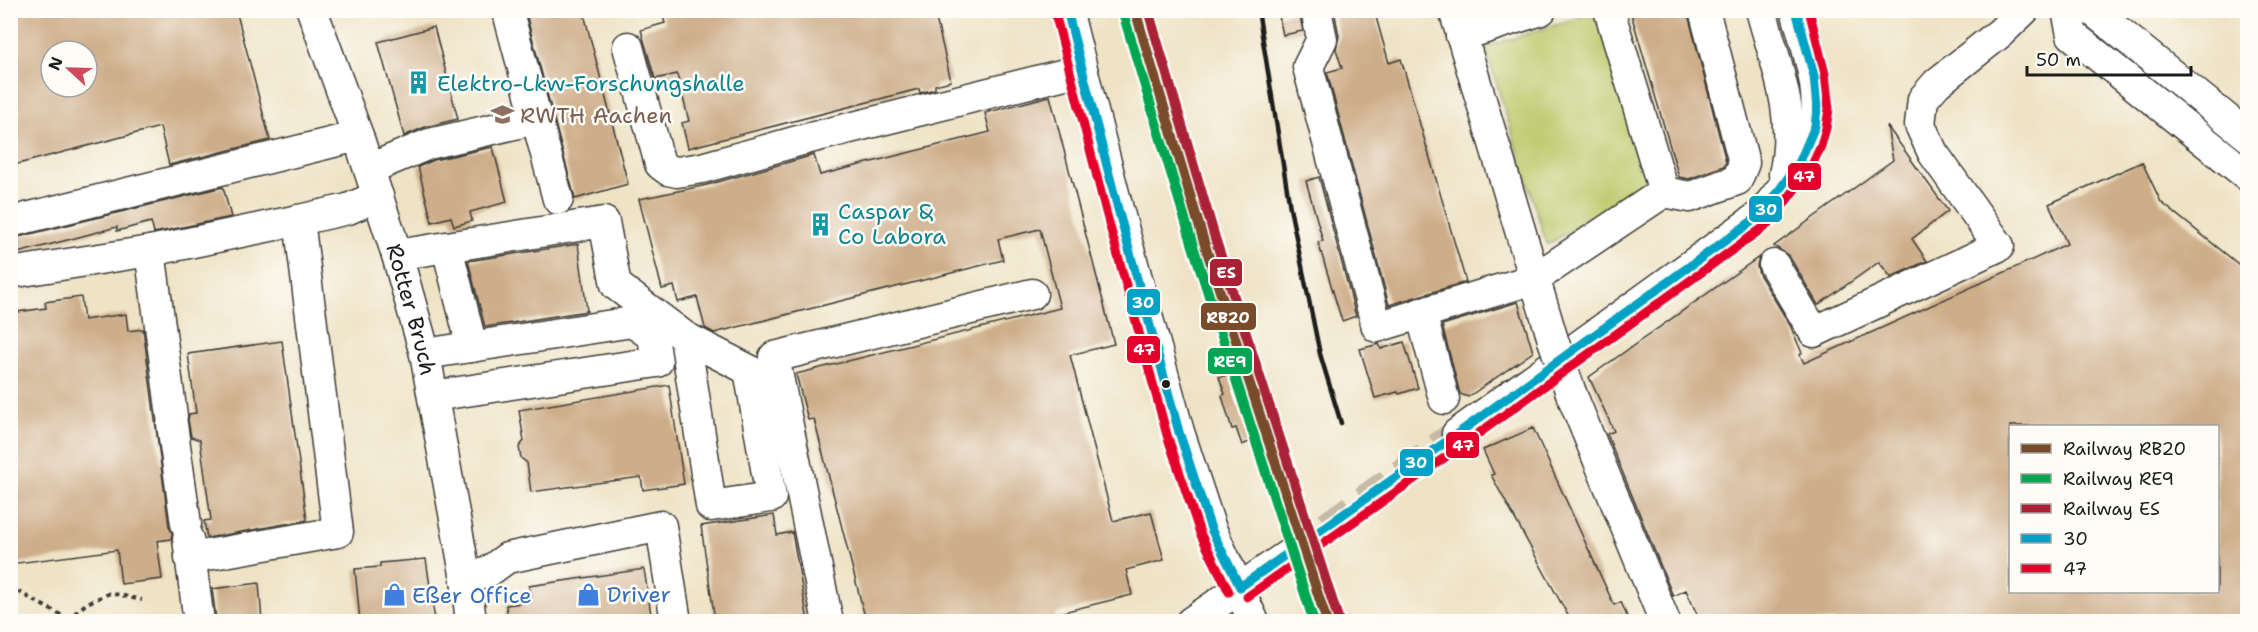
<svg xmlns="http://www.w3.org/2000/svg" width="2258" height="632" viewBox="0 0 2258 632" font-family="'Shantell Sans',sans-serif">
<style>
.green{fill:#bbc768;stroke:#6c7242;stroke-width:1.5}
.building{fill:#ceae8a;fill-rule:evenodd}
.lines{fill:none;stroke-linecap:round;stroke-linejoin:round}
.minor-tunnel{stroke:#c5bba4;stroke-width:30;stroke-dasharray:30 15;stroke-linecap:butt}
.minor-casing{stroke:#3c3a36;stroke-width:33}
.path{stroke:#3c3a36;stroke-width:4;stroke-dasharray:4.5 4.5;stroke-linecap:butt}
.minor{stroke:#fff;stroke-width:30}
.rail{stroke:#1c1c1c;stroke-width:4.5}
.minor-bridge-casing{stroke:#3c3a36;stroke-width:33;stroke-linecap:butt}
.minor-bridge{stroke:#fff;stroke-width:30}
.bus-1-casing{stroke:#fdfcf7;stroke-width:14}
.bus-2-casing{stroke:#fdfcf7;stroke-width:14}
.bus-1{stroke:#01a2c5;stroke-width:9}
.bus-2{stroke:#e4002b;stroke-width:9}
.rail-1-casing{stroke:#fdfcf7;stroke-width:15}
.rail-2-casing{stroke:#fdfcf7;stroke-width:15}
.rail-3-casing{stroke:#fdfcf7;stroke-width:15}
.rail-1{stroke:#7a4b2a;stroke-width:10}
.rail-2{stroke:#00a651;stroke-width:10}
.rail-3{stroke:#aa2135;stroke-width:10}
.bus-dot{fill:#1c1c1c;stroke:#fdfcf7;stroke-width:2}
.labels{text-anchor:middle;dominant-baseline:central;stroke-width:5;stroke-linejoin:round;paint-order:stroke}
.culture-label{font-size:22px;fill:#0d838f;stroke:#fdfcf7;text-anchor:start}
.education-label{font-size:22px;fill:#785e54;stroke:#fdfcf7;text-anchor:start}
.street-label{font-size:22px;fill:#1c1c1c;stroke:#fdfcf7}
.shop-label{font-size:22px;fill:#366cbe;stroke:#fdfcf7;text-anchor:start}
.line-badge{stroke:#fdfcf7;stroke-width:2}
.badge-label{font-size:16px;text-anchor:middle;font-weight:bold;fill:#fff}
</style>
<rect width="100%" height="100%" fill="#fdfcf7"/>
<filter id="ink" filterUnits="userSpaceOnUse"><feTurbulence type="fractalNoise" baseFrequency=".0167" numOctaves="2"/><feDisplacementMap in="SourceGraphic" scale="12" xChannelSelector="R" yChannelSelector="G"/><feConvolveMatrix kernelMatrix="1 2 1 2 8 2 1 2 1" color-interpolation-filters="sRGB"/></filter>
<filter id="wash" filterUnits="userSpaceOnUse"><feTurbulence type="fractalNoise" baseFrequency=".008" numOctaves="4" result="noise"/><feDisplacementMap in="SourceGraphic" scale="24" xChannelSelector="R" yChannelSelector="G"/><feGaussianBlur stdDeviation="1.35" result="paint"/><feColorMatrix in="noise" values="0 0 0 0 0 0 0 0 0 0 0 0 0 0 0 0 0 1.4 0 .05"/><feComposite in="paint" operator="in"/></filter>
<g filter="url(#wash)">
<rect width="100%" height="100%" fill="#efe3c6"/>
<path class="green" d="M1597,12l53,170 -103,63 -62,-198z"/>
<g id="blocks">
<path class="building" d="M24,10h212l34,130 -101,25 -9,-38 -150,39v-152zM51,51h36v36h-36z
M525,10h58l45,174 -53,15z
M661,10h273l17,71 -16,4v4l-15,4 -1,-4 -231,59 -6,-25 7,-2 -12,-47 -22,5 -14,-49 24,-7z
M1334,10h40l15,53 12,-4 65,223 -77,23 -62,-233 15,-4 -6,-19 3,-13z
M1630,10h57l39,152 -2,4 -35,13 -10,-2z
M1299,11l4,20 -20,4 -4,-19z
M434,27l24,92 -33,8 -21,9 -26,-94z
M1050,96l64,248 -44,11 43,166 38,-9 13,48 -38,10 6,25 -77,19 1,7h-190l-52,-202 -6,1 -12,-46 264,-66 -20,-79 -42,10 5,21 -289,73 -9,-5 -8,-31 -19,5 -4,-16 -12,3 -23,-90 68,-14 107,-30 6,20 170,-43 -5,-19z
M1887,126l61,85 -36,28 15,22 -36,16 -12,-15 -61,43 -29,-49 -15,-10 119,-86z
M493,147l14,55 -37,10 2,9 -18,5 -3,-9 -19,5 -14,-55 16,-7z
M2142,162l19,40 86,69v350h-547l-14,-31 -13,6 -66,-162 7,-3 -25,-54 170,-120 -2,9 2,8 31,51 12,28 -2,2 4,8 263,-119 -18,-40zM2010,426h207v165h-207z
M1319,177l37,139 -14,5 -24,-79 5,-1 -17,-60z
M223,187l8,30 -77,16 -3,-11 -34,9v-4l-107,28v-16z
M578,244l9,67 -102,16 -17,-66z
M81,297l3,23 42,-6 2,17 15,-2 26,197 3,7 -1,6 -14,2 5,38 -41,5 -4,-34 -107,14v-251l36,-5 -1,-6z
M1518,302l15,50 -65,45 -8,-3 -18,-69z
M282,341l25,179 -100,18 -3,-17 7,-1 -11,-80 -9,-3 -3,-17 1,-6 7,-1 -8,-59z
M1404,342l14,46 -19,6 -1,-2 -23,6 -15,-49 19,-5 2,5z
M1233,374l6,3 3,6 16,48 -4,9 -12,5 -6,-17 -4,1 -10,-33 3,-2 -6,-17z
M669,385l15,99 -41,6 -2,-13 -110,15 -4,-29 -6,-5 -2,-11 5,-6 -5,-31z
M1533,428l81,177 7,-3 8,19h-58l-80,-146 3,-1 -11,-24z
M774,515l3,20 15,-3 16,89h-93l-14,-95z
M426,559l9,62h-75l-5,-52 25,-2v-4z
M644,569l8,52h-144l-2,-16 25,-3 -2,-16z
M259,583l3,38h-34l-1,-3 -11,1 -4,-30z"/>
</g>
</g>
<g filter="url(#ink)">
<use href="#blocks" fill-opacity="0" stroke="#3c3a36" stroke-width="1.5"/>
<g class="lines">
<path class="minor-tunnel" d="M1291,553l166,-119"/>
<defs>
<g id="minor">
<path id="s1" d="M312,10l46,126 39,119 28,99 41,225 5,43"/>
<path d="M1067,10l51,199 61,223 32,97 43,93"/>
<path d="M1316,10l6,29 -14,28 69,260 157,-48 130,-87"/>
<path d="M1454,10l99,330"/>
<path d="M1609,10l55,182 26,5 47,-17 7,-17 -40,-153"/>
<path d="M1761,10c15,55 37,107 23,164"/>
<path d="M2067,10l5,25 176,141"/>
<path d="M2092,10l156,126"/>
<path d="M509,16l49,183"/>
<path d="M1461,36l80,-26"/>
<path d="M628,47l32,117 8,6 9,2 25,-4 96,-27 283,-71"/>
<path d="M369,169l60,-25 107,-25"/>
<path d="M299,220l49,-11 30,-13"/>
<path d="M10,222l348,-86"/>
<path d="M447,247l157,-25 12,63 69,52 26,169 60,-9 -22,-127 -64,-33"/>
<path d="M150,251l149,-31 39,312 -148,26"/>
<path d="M397,255l50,-8 25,100"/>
<path d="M1774,265l40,67 185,-86 -66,-93 -13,-28 3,-26 14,-16 63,-50 24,-23"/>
<path d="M10,273l140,-22 22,165"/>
<path d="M1421,313l23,86"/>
<path d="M425,354l207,-32 21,14 4,26 -224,34"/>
<path d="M1571,393l94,229"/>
<path d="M172,424l14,100"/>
<path d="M1457,434l305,-220c18,-23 37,-46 48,-73 17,-40 -3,-91 -14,-131"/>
<path d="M188,539l11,83"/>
<path d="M466,579l22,-7 19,-14 154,-32 15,96"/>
<path d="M828,622l-54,-265 258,-63"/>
<path d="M1191,622l100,-69"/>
</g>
</defs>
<use href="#minor" class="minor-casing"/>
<path class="path" d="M10,593l5,-3 53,29v3
M68,619l19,-16 23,-10 32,7"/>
<use href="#minor" class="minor"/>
<path class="rail" d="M1258,10l32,198 30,146 21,69"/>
<defs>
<path id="minor-bridge" d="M1553,340l18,53"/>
</defs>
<use href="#minor-bridge" class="minor-bridge-casing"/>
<use href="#minor-bridge" class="minor-bridge"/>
<defs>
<path id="bus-1" d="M1067,10l51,199 61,223 32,97 29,58
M1240,587l217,-153 305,-220 38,-53 15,-35 2,-17 -3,-33 -18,-66"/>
<path id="bus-2" d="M1055,13l51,199 61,223 33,98 29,59
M1247,597l217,-153 307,-222 40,-55 10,-21 5,-18 3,-19 -4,-35 -16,-64"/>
</defs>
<use href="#bus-1" class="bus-1-casing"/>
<use href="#bus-2" class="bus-2-casing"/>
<use href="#bus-1" class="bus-1"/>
<use href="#bus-2" class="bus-2"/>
<defs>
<path id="rail-1" d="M1135,10l69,232 123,380"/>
<path id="rail-2" d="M1123,13l70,233 121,376"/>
<path id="rail-3" d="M1148,10l67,228 123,380"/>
</defs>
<use href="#rail-1" class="rail-1-casing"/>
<use href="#rail-2" class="rail-2-casing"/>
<use href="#rail-3" class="rail-3-casing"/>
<use href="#rail-1" class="rail-1"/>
<use href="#rail-2" class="rail-2"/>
<use href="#rail-3" class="rail-3"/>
</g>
</g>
<defs>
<symbol id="building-bare" viewBox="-9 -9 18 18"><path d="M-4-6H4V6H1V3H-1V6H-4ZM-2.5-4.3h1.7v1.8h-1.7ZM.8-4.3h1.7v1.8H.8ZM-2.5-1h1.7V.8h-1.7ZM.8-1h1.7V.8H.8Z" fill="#0f9aa8" stroke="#fdfcf7" stroke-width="2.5" paint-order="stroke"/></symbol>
<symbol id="university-bare" viewBox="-9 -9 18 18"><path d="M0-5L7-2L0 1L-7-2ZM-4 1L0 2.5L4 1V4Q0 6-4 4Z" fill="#8d6e63" stroke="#fdfcf7" stroke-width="2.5" paint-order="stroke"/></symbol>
<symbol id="shop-bare" viewBox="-9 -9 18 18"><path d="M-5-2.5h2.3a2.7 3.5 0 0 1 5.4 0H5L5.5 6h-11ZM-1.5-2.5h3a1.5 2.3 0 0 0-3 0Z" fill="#3f7fe0" stroke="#fdfcf7" stroke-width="2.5" paint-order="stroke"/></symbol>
</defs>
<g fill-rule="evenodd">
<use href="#building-bare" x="402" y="66" width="33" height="33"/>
<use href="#university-bare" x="486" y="98" width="33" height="33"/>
<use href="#building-bare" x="804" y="208" width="33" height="33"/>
<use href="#shop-bare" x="572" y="578" width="33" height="33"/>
<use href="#shop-bare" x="378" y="578" width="33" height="33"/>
</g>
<circle class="bus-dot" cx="1166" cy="384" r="5"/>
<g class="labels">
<g class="culture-label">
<text x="437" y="83">Elektro-Lkw-Forschungshalle</text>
<text x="838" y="211">Caspar &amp;<tspan x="838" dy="25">Co Labora</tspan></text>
</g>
<g class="education-label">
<text x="520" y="115">RWTH Aachen</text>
</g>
<g class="street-label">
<text stroke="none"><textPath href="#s1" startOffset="316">Rotter Bruch</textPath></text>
</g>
<g class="shop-label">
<text x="607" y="594">Driver</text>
<text x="412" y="595">Eßer Office</text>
</g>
</g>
<g class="line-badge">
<rect x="1787" y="162" width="35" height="29" rx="6" fill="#e4002b"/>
<rect x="1748" y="195" width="35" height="28" rx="6" fill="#01a2c5"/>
<rect x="1209" y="258" width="34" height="29" rx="6" fill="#aa2135"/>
<rect x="1126" y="288" width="35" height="28" rx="6" fill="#01a2c5"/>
<rect x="1200" y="302" width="57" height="29" rx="6" fill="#7a4b2a"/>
<rect x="1126" y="335" width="35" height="29" rx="6" fill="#e4002b"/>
<rect x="1207" y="347" width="46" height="28" rx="6" fill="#00a651"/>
<rect x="1445" y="431" width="35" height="28" rx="6" fill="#e4002b"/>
<rect x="1399" y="448" width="35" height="29" rx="6" fill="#01a2c5"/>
</g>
<g class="badge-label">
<text x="1804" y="182">47</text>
<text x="1766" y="215">30</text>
<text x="1226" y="278">ES</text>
<text x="1143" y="308">30</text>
<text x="1228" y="323">RB20</text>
<text x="1144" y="355">47</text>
<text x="1230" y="367">RE9</text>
<text x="1463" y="451">47</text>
<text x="1416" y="468">30</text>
</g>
<rect width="2258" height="632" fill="none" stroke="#fdfcf7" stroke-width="36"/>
<rect x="2009" y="425" width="210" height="168" fill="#fdfcf7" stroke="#a3a29f" stroke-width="1.5"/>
<rect x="2021" y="444" width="30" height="9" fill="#7a4b2a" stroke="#a3a29f" stroke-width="1.5"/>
<text x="2063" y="455" font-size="18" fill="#1c1c1c">Railway RB20</text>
<rect x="2021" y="474" width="30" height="9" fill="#00a651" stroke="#a3a29f" stroke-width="1.5"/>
<text x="2063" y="485" font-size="18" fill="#1c1c1c">Railway RE9</text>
<rect x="2021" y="504" width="30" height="9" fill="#aa2135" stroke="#a3a29f" stroke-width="1.5"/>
<text x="2063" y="515" font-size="18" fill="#1c1c1c">Railway ES</text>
<rect x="2021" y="534" width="30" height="9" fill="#01a2c5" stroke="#a3a29f" stroke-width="1.5"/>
<text x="2063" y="545" font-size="18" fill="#1c1c1c">30</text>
<rect x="2021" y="564" width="30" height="9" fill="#e4002b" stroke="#a3a29f" stroke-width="1.5"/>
<text x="2063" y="575" font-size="18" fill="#1c1c1c">47</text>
<g transform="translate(69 69) rotate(292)"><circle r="28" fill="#fdfcf7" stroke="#a3a29f" stroke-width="1.5"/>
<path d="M0-4.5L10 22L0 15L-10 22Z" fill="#d1495b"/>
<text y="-9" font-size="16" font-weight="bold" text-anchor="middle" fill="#1c1c1c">N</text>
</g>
<path d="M2027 66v9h164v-9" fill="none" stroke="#1c1c1c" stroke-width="3"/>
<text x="2036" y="66" font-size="18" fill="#1c1c1c" stroke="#fdfcf7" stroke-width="4.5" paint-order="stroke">50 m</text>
</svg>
